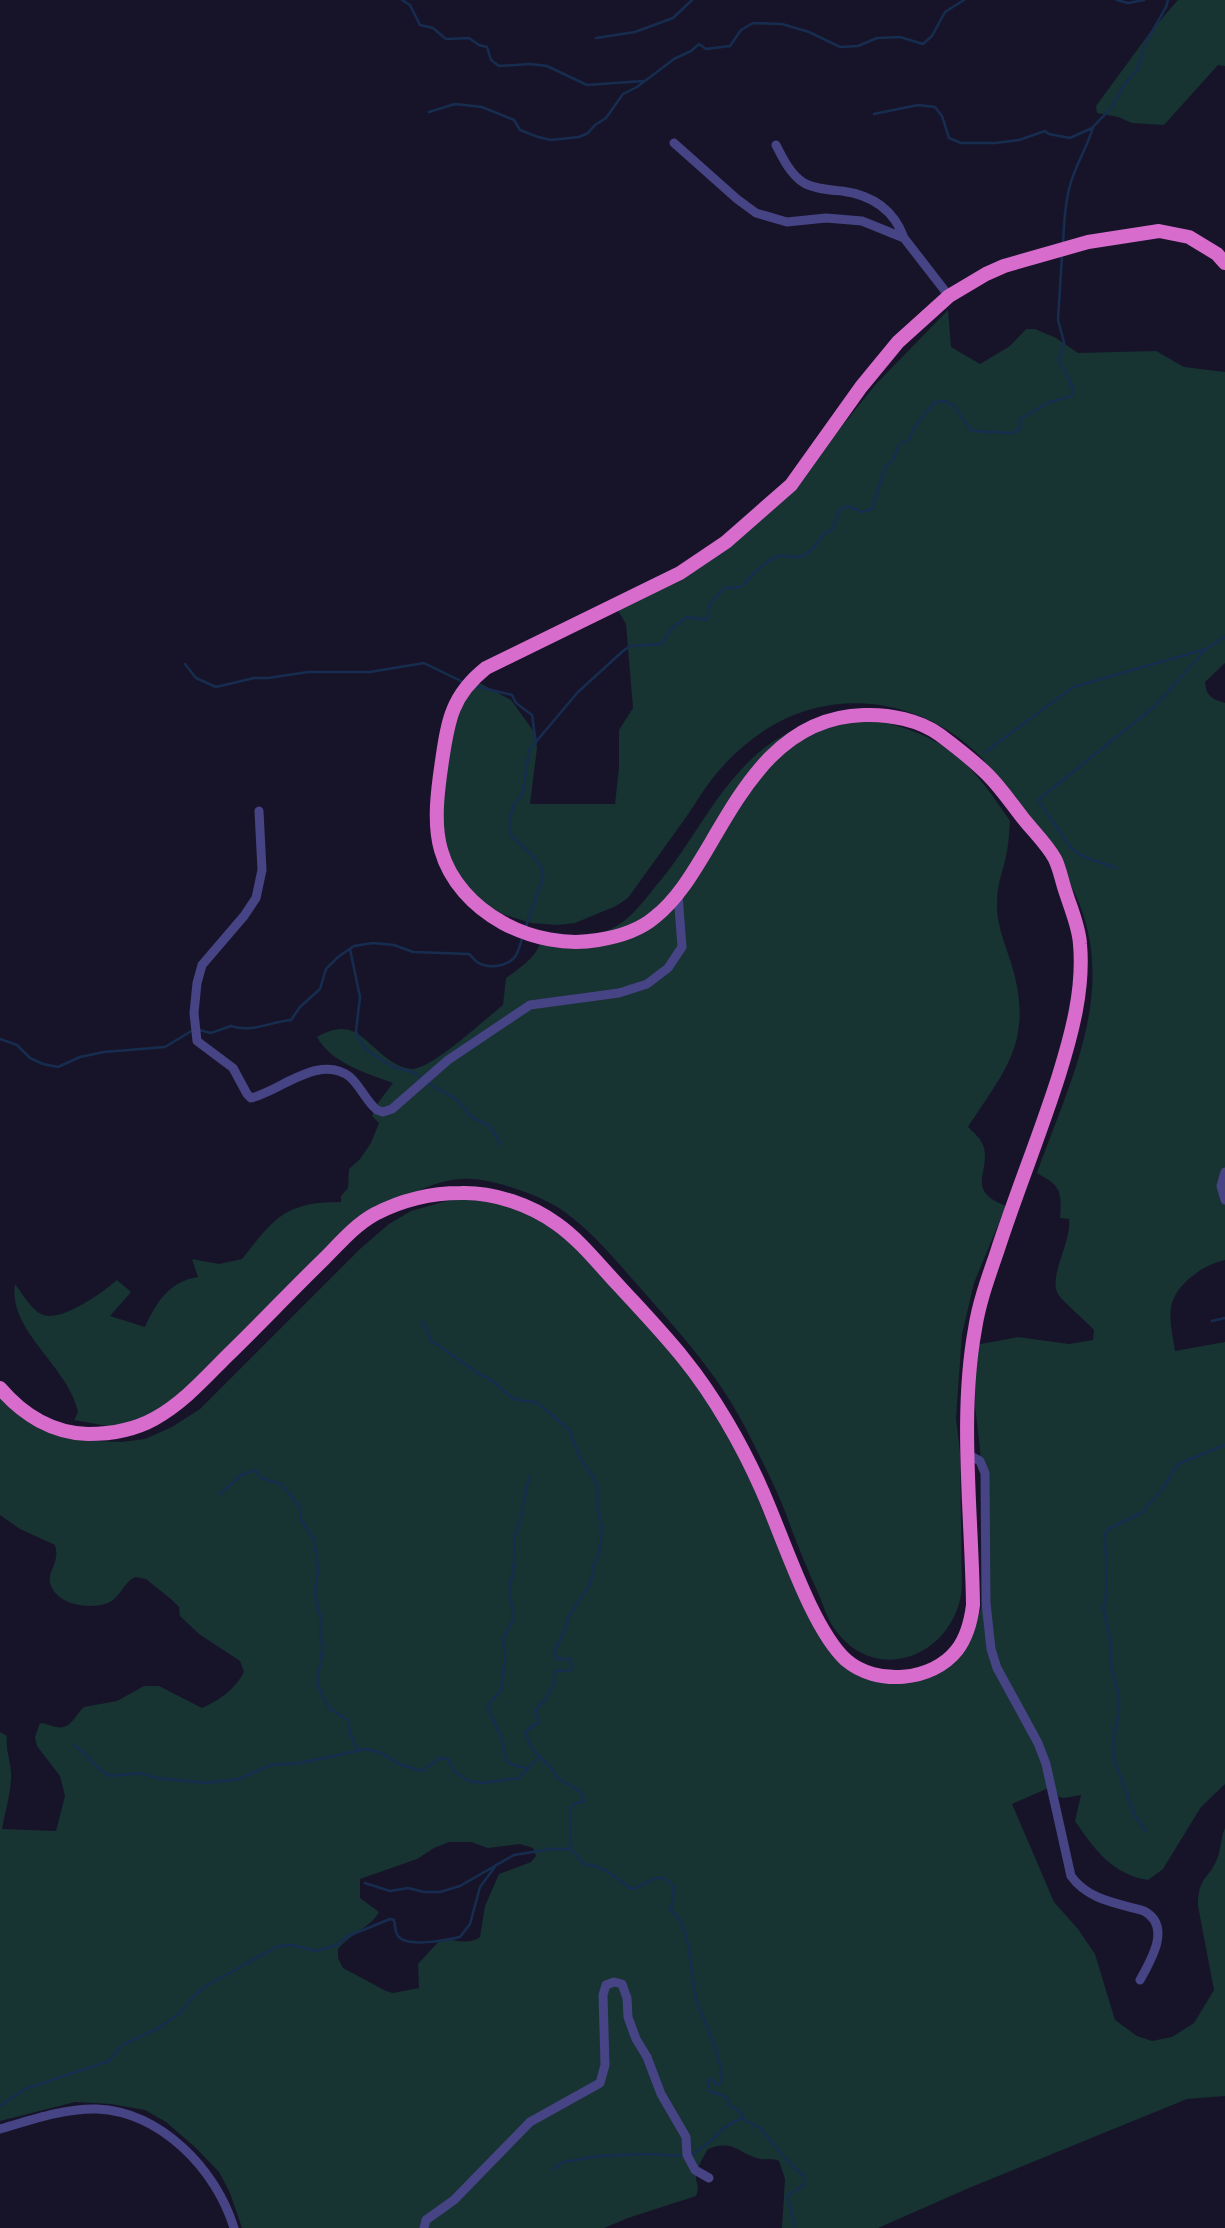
<svg xmlns="http://www.w3.org/2000/svg" width="1225" height="2228" viewBox="0 0 1225 2228" font-family="'DM Sans',sans-serif">
<style>
.green{fill:#173332;fill-rule:evenodd}
.lines{fill:none;stroke-linecap:round;stroke-linejoin:round}
.stream{stroke:#172d4f;stroke-width:2.5}
.minor{stroke:#464484;stroke-width:9}
.trunk{stroke:#d86ccd;stroke-width:14}
</style>
<rect width="100%" height="100%" fill="#17142a"/>
<path class="green" d="M1178,0h47v66l-7,-1 -54,60 -32,-2 -14,-6 -21,-4 -1,-7 55,-75z
M948,310l3,37 29,17 30,-18 16,-17h9l21,9 22,15 78,-2 28,16 41,5v291l-20,19c1,14 7,17 20,21v557c-21,4 -51,25 -54,48 -2,14 2,29 4,43l50,-9v442l-24,23 -38,62 -15,11c-35,-5 -54,-31 -73,-59l6,-26 -17,3 -5,-1 -6,-11 -41,18 42,98 24,27 17,25 20,66 22,16 15,5 20,-4 22,-14 20,-33 -16,-84c0,-30 10,-25 19,-47 4,-10 4,-23 8,-31v268l-38,3 -218,89 -91,40h-96l3,-49 -6,-18c-6,-3 -13,-1 -19,-2 -23,-6 -26,-20 -52,-10 -4,7 -11,18 -12,27 0,8 4,11 0,20l-68,22 -24,10h-362l-12,-35 -11,-21 -23,-24 -30,-26 -21,-12 -34,-6 -36,-2 -75,19v-389l7,4c-2,15 5,27 4,43 -1,17 -6,34 -9,50l54,2 9,-35 -5,-20 -23,-30 -2,-9 5,-14c6,0 10,3 16,4 15,3 19,-12 28,-20l33,-6 27,-15h15l43,22c18,-8 33,-19 42,-36l-4,-11 -41,-27 -19,-18 -1,-9 -7,-7 -26,-21 -11,-2c-11,5 -15,21 -27,26 -19,7 -52,2 -58,-20 -2,-10 5,-16 6,-26 1,-3 0,-8 -1,-12l-35,-16 -20,-14v-128l15,17 83,37 23,1 24,-3 27,-12 28,-18 161,-161 28,-24 22,-13 39,-11 22,-2 28,3 56,24 136,146 61,112 10,29 56,122 32,36 80,2 45,-50 9,-26 -5,-148 -5,-43 1,-60 42,-8 51,7 24,-4 1,-10c-8,-9 -31,-28 -36,-36 -10,-18 14,-52 11,-75l-9,-1c2,-27 1,-32 -23,-45 36,-101 89,-197 27,-300 -24,-40 -55,-77 -82,-115 -29,-29 -61,-46 -102,-53 -67,-9 -122,19 -164,69 -14,17 -24,36 -37,53 -17,24 -34,47 -51,71l-12,8 -41,17 -18,2 -26,-2 -29,-9 -21,-13 -29,-29 -13,-49 14,-109 23,-33 35,19 24,33 2,15 -7,56h85l4,-36v-38l14,-22 -7,-84 -10,-17 66,-37 122,-97 72,-89zM449,1842h22l17,6 32,-4 13,4 3,8 -5,6 -32,12 -14,32 -5,31c-12,9 -26,2 -39,2l-23,25 1,24 -26,5 -7,-2 -43,-23 -5,-10v-9c11,-14 33,-22 41,-37l-19,-14v-19l57,-20 17,-11z
M879,721c69,16 93,43 131,100 -1,10 -1,20 -3,30 -3,19 -10,31 -10,52 -1,24 11,47 17,70 18,71 -10,98 -46,154 7,7 13,11 16,21 6,25 -19,42 22,58l-32,77 -12,51 -6,84 4,35 2,135c-6,65 -83,100 -126,43 -8,-10 -12,-24 -17,-36 -12,-26 -23,-53 -33,-81 -11,-29 -27,-59 -41,-87 -26,-51 -65,-94 -103,-137 -25,-28 -49,-58 -80,-80 -22,-15 -73,-33 -100,-31 -27,1 -53,16 -77,29l-221,207 -51,12 -39,-7 4,-8c-10,-47 -70,-80 -63,-128 7,9 16,25 26,30 19,10 62,-22 76,-34l14,12 -21,24 35,11c11,-25 25,-46 53,-50l-6,-18 27,5 23,-5c33,-41 42,-57 99,-57v-6l7,-8 1,-19 11,-10 11,-16 8,-20 -7,-7 6,-13 15,-20c-27,-10 -62,-20 -76,-46 38,-21 45,4 74,24 6,4 14,8 22,8 21,-2 71,-49 90,-64l3,-27c14,-10 31,-21 35,-38 22,-3 49,-2 70,-11 18,-8 32,-27 44,-42 49,-56 77,-140 156,-163 19,-5 49,-2 68,-3z"/>
<g class="lines">
<path class="stream" d="M402,0l8,5 10,20 13,3 13,11 23,-1 10,7 8,2 4,13 8,6 31,-2 17,2 40,19 56,-4
M1117,0l11,3 16,-3
M596,38l39,-6 38,-14 19,-18
M429,112l26,-8 27,3 32,13 6,10 18,7 13,3 28,-3 9,-4 7,-8 11,-7 17,-24 14,-7 37,-28 17,-8 8,-7 7,5 24,-3 11,-16 12,-7 29,1 27,8 31,15 18,-1 19,-8 23,-1 23,7 9,-8 13,-24 19,-12
M874,114l44,-9 17,2 7,9 7,22 12,5h34l24,-3 26,-9 4,3 21,4 22,-10 20,-21 12,-22 13,-15 8,-26 21,-37 2,-7
M1063,245c1,-22 2,-43 8,-63 6,-20 17,-36 22,-55
M185,664l11,14 20,9 38,-9h14l40,-6h62l54,-9 41,20
M475,686l37,9 4,8 16,12 4,28
M984,753l89,-66 133,-38 19,-12
M1116,868l-32,-11 -13,-9 -33,-48 117,-94 51,-57
M525,929l18,-51c2,-17 -22,-31 -32,-43l-1,-18 5,-14 8,-10 6,-43 49,-58 45,-41 7,-5 31,-2 13,-18 13,-9 20,3 3,-16 14,-16 17,-1c8,-9 24,-26 35,-30 11,-4 22,5 33,-5 11,-9 9,-17 24,-23l5,-16 5,-6h8l11,5 10,-3 13,-41 7,-7 8,-17 10,-5 3,-10 21,-26c21,-9 27,18 38,28l41,2 7,-4v-10c2,-1 30,-18 33,-18 6,-2 14,-3 20,-6l-2,-12 -12,-22 5,-19 -6,-22 4,-65
M350,949l10,48 -4,34 2,6 9,13 26,17 20,5 9,7
M199,1030l12,3 20,-7c21,7 39,-4 60,-6l9,-13 20,-18 6,-20 12,-12 16,-11 19,-3 21,2 19,7 56,2c3,2 5,6 8,8 11,7 28,5 37,-4 5,-5 6,-15 9,-22
M0,1039l17,6 13,13 13,6 15,3 22,-10 24,-5 61,-5 28,-17
M426,1082l32,18 13,17 19,9 11,19
M1212,1321l13,-3
M423,1322l8,19 4,2 44,31 14,7 18,16 7,3 18,2 16,13 18,16 9,25 18,27v24l5,21 -3,26 -6,14 -2,15 -21,31 -9,25 -7,11 3,9h13l3,9 -5,3 -11,-1 -2,3c0,16 -9,26 -20,38l4,12 -6,2 -8,8 8,17 18,18 9,12 21,12 3,9 -10,3 -4,5 1,40 14,15c18,2 32,14 46,25 16,-2 27,-23 43,-2l-3,24c3,4 8,6 10,11 11,25 9,50 15,76 8,29 27,53 25,85l-3,2 -7,-6 -3,1 1,11 18,6 2,8 8,4 9,12 14,7 31,37 14,12 -1,8 -17,11 8,32
M220,1494l21,-19 15,-5 5,8 20,6 20,24 -1,10 14,22 4,29 -3,25 6,26 -1,15 3,11 -6,38 12,24 19,12 2,14 8,16
M74,1745c14,9 21,25 37,31l28,-3 18,5 48,5 34,-4 32,-14 29,-2 66,-14 16,4 17,11 23,7 18,-13 8,1 7,13 14,9 14,2 36,-5 20,-21
M528,1769l-17,-5 -5,-4 -5,-24 -13,-27v-4l13,-15 4,-29 -2,-23 10,-18 -3,-32 5,-30 -1,-20 6,-17 9,-45
M1146,1831l-11,-15 -21,-57 -1,-19 6,-27v-17l-8,-31v-22l-8,-35 3,-12 1,-33 -3,-24 2,-7 4,-4 31,-15 21,-23 16,-26 47,-19
M365,1883l25,8 18,-3 16,4h16l20,-6 54,-31 37,-6h20
M0,2106l25,-17 84,-28 13,-16 37,-17 22,-16 9,-12 14,-13 74,-41 14,-1 24,6 21,-6 9,-8 44,-18 4,1c1,5 1,12 4,16 9,12 49,4 62,1l10,-13 10,-37 17,-23
M690,2155c22,-9 29,-30 53,-37
M553,2169l10,-7 37,-6 45,-2 40,2"/>
<path class="minor" d="M674,143l63,56 19,14 31,9 39,-4 36,3 42,17 45,58
M776,145c7,14 15,30 28,38 11,6 26,7 38,8 30,4 52,19 62,47
M259,811l3,59 -6,28 -12,18 -42,49 -5,18 -3,30 3,28 36,27 14,26 4,4c29,-7 69,-45 99,-21 11,10 16,24 27,33l6,2 9,-3 56,-49 82,-55 89,-12 28,-9 21,-16 14,-21 -4,-53
M1225,1172l-4,14 4,14
M969,1455l11,6 5,12 1,130 5,46 6,19 41,75 8,21 25,112c17,24 46,27 73,35 28,15 7,49 -4,69
M0,2129c31,-9 65,-21 97,-20 64,3 119,60 137,119
M424,2228l2,-8 28,-20 76,-78 70,-39 5,-18 -2,-70 3,-10 8,-3 8,2 5,14 1,19 8,22 11,18 14,37 25,43 1,18 8,15 14,8"/>
<path class="trunk" d="M0,1388c23,27 53,45 88,46 24,0 46,-4 66,-15 29,-16 50,-40 73,-63 33,-32 64,-65 97,-97 16,-16 31,-34 51,-45 27,-14 56,-21 86,-21 33,-1 70,12 96,31 24,17 43,42 63,63 22,24 44,47 64,72 30,37 58,86 77,129 21,46 50,140 85,172 30,26 86,22 111,-10 10,-13 14,-29 16,-45 -1,-88 -14,-189 2,-276 4,-26 13,-51 22,-77 19,-59 43,-117 62,-177 13,-42 25,-86 21,-131 -1,-17 -9,-35 -14,-51 -4,-11 -6,-24 -11,-34 -8,-15 -23,-29 -33,-42 -11,-14 -21,-29 -34,-42 -14,-14 -32,-28 -48,-40 -20,-15 -51,-21 -76,-20 -81,2 -119,69 -155,131 -15,25 -31,53 -54,71 -15,13 -38,20 -57,23 -63,11 -139,-27 -157,-90 -8,-27 -3,-62 1,-89 6,-41 10,-66 44,-93l194,-95 46,-31 65,-57 70,-98 37,-45 51,-46 37,-22 18,-8 84,-24 71,-11 30,6 28,17 8,9"/>
</g>
</svg>
